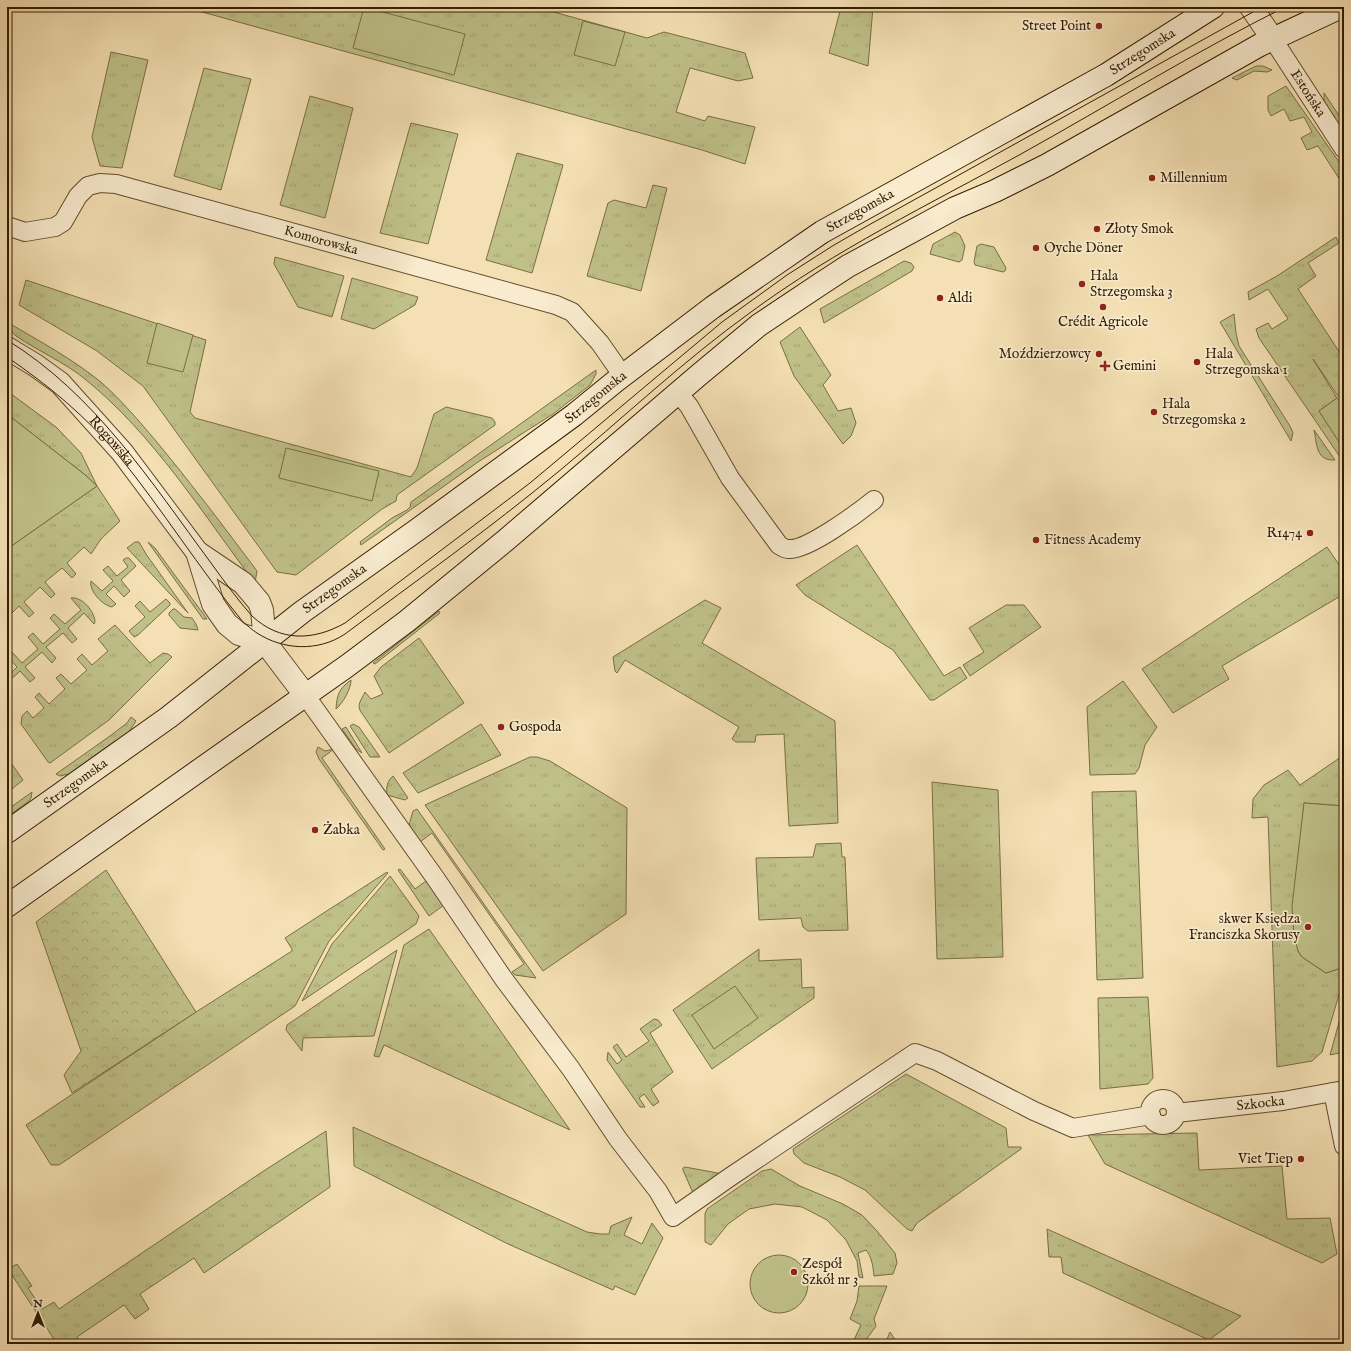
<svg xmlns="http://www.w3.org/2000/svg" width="1351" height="1351" viewBox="0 0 1351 1351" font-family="'IM FELL English',serif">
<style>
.grass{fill:url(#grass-tufts);stroke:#7a6e45}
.forest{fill:url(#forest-crowns);stroke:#7a6e45}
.green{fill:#c0c189;stroke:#7a6e45}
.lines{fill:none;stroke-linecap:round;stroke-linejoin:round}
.minor-casing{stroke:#644d2e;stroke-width:20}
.tertiary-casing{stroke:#644d2e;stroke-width:24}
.secondary-casing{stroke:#341c01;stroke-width:24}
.minor{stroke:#f8ebce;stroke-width:18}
.tertiary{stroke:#f8ebce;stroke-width:22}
.secondary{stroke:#f8ebce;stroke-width:22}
.tram{stroke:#341c01;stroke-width:1}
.poi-dot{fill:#8f2418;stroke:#f8ebce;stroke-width:1.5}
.labels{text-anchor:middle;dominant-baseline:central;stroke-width:3.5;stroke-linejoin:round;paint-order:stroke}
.poi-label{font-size:14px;fill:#341c01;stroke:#f8ebce;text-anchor:start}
.street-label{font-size:14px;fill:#341c01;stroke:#f8ebce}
</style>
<defs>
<pattern id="grass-tufts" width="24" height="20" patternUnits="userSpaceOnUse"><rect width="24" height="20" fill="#c0c189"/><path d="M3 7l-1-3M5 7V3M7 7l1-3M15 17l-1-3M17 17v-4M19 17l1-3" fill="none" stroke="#a6a574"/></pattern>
<pattern id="forest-crowns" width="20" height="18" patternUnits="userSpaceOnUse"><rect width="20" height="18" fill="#c0c189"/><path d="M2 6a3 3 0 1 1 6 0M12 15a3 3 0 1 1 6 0" fill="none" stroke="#a6a574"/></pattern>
</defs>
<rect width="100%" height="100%" fill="#f4e0b4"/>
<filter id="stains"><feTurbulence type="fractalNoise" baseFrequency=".005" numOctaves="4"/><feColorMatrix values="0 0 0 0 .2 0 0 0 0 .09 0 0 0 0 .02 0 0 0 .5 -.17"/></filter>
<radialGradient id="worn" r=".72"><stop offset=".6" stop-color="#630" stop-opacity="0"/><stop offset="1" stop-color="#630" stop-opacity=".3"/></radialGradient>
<path class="grass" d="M184,7h352l111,31 17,-6 81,21 8,25 -15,3 -48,-13 -14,44 29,9 3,-5 47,11 -10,37 -43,-14z
M829,7h44l-5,59 -39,-13 11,-42z
M111,52l37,8 -26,108 -22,-2 -8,-29z
M1256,66h7l9,4 -5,2 -13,-1 -17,9 -5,-2z
M204,68l47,11 -30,111 -47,-14z
M1286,86l58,83v17l-26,-40 -11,4 -6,-12 11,-6 -8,-15 -14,4 -6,-12 -13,7 -3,-6v-14z
M1324,93l20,30v11l-20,-31z
M310,96l43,12 -28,110 -45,-13z
M411,123l47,11 -30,110 -48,-11z
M517,153l46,12 -31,108 -46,-13z
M653,185l14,3 -26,103 -54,-15 21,-73 6,-3 32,8z
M955,232l5,3 5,11 -3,14 -3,2 -29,-8 3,-10z
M1336,237l3,6 -31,20 8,13 -18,13 46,70v46l-31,-46 24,39 -18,13 22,33 3,-1v14h-4l-81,-119 -3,-9 12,-6 4,6 16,-10 -20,-30 -19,11 -1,-8 29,-16z
M981,244l13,3 12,21 -1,3 -2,1 -28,-7 -1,-3 3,-16z
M275,257l69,19 -12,41 -34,-10 -24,-43z
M904,261l7,2 3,4 -2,4 -88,52 -4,-14z
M352,278l66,19 -3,8 -41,24 -33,-10z
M26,280l180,60 -16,72 5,6 216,59 6,-9 17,-54 12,-7 46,11 3,4v3l-98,70 -1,6 -14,8 -86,66 -19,-3 -134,-186 -46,-35 -78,-46z
M1234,314l2,19 3,13 51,80 3,7 -2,8 -71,-119z
M7,322c32,19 66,37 95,61 20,18 37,38 54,58 35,42 68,86 101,130l-2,12c-53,-70 -101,-148 -170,-204 -21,-17 -47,-28 -69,-43l-9,-9z
M800,327l31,48 -8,10 15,26 13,-3 5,15 -5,13 -8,8 -49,-68 -14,-34z
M596,370v4l-6,11 -37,29 -75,48 -117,83 -1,-3 32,-24 15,-8 3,-3 1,-5z
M7,391l49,36 25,26 16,33 23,35 -19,18 -10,15 -7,-7 -17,16 9,11 -4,4 -10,-10 -17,14 10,12 -4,4 -11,-11 -16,15 10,11 -5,4 -10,-11 -12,12v-69l90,-63 -13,-12 -77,-60z
M1314,430l21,30c-19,1 -18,-15 -21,-30z
M135,542h4l7,12 42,59 -61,-65z
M148,542l7,6 52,71h-4z
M857,545l87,131 16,-9 7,11 -33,22h-4l-37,-50 -88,-55 -9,-10z
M1327,547l17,25v22l-122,72 7,13 -56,34 -31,-44z
M126,558h3l7,8 -15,14 9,11 -6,6 -10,-11 -8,8 10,10 -4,3c-10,-2 -23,-16 -21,-26l11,10 11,-10 -10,-11 5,-4 9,10 11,-9 -5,-7z
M71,598c11,-2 24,14 24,24l-1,2 -10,-11 -16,15 9,11 -5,4 -9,-10 -17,14 10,11 -4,5 -10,-11 -17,15 10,11 -5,4 -10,-11 -13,12v-6l10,-10 -10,-11 5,-4 10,11 16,-14 -10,-12 5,-4 10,11 17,-15 -10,-11 4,-4 11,10 16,-14z
M166,599l4,4v2l-32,30 -4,2 -5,-6 16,-14 -10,-11 5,-5 10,11z
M705,600l16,8 -19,35 133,78 3,102 -49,3 -5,-92 -28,1 -1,7h-19l-4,-3 7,-12 -114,-67 -8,13 -2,-2 -2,-14z
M1006,605h18l17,22 -71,49 -7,-11 21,-13 -15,-24z
M173,609h2l9,8 8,1 4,6 2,6 -18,-2 -11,-13v-2z
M439,611l1,2 -65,51 -2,-1z
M115,625l35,38 13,-10 5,1 4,3 -63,63 -59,43 -2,-1 -27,-38 1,-8 5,-5 6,7 11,-10 -9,-11 4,-4 10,11 16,-15 -9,-11 5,-4 10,10 16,-14 -10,-11 5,-5 10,11 16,-14 -10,-12z
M419,638l45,65 -75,50 -28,-41c-5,-7 1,-13 4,-20l6,7 12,-5 -9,-18 7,-9z
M351,680c0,9 -8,23 -15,29 1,-15 3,-20 15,-29z
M1123,681l34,46 -12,18 -6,23 -4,6 -45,1 -3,-68z
M131,717l5,4 -8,12 -11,9 -2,-1 -46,33 -9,2 -4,-2 54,-38 17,-13z
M353,724l6,3 21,30h-10l-20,-31z
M481,724l20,31 -83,38 -15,-20z
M346,727l16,26 -6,-4 -14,-20z
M318,747l7,4 9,-2 -12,9 63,91 -2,1 -64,-91 -3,-7z
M1344,755v51l-40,-3 -5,48 -1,100 4,6 24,16 18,-6v11l-22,74 -10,9 -35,6 -9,-250 -16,1 1,-19 11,-14 24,-15 12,15z
M530,757h7l13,4 77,47 -1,106 -83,57 -118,-166z
M7,760h2l14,20 -16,13z
M393,776l15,22 -3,2 -18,-5c-1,-7 0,-14 6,-19z
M932,782l66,8 5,167 -66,2z
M1136,791l7,187 -46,2 -5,-188z
M32,792l-1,6 -2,3 -22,16v-7z
M417,809l119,169 -21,-3 -3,-3 12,-8 -92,-131 -12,9 -11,-17 4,-14z
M841,843l1,14h3l3,73 -40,1 -5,-4 -2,-9 -42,2 -3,-62 57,-1 3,-13z
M400,869l15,20 11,-8 18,24 -15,11 -31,-46z
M387,872l1,1 -59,68 -34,65 -236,159h-8l-25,-40 170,-113 96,-61v-2l-7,-11z
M390,876l29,40 -3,8 -114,77 30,-57z
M429,929l141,201 -186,-85 -5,12 -5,-1 30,-111z
M759,949v12l42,-2 1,29 12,-1v11l-102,71 -39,-59z
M397,950l-23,86 -71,2 -1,13 -16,-21 1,-5z
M1148,997l5,81 -5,6 -48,5 -2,-91z
M1344,1004v48l-14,3z
M654,1019l4,1 4,5 -12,8 23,39 -22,17 8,13 -6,4 -9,-12 -5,4 6,9h-5l-33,-47 1,-8 9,12 5,-4 -9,-13 4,-3 9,13 23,-16 -9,-12z
M906,1074l100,54 2,19h13v2l-104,74 -5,8 -5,-2 -42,-39 -25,-13 -36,-14 -10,-9 -1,-5z
M353,1127l234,105 13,2h9l2,-8 21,-9 -8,18 18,9 10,-21 11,15 -28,57 -20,-9 -2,4 -105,-46 -154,-78z
M326,1131l4,56 -126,86 -10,-15 -54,36 9,15 -14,10 -11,-14 -47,32 1,2 -7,5h-14l-49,-75 9,-5 15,22 -4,2 14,21 12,-7 5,7 203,-137z
M1197,1133l2,37 83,-4 5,53 43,-1 7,36 -15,9 -217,-99 -17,-29z
M685,1167l38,7 -30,19 -10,-23v-2z
M771,1169l29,17 43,18 19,11 15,16 18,22 2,10 -4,11 -19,2c-1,-9 -2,-19 -8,-26l-8,3 5,25 -4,-1 -2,-16 -11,-21 -19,-20 -25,-13 -27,-3 -26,5 -21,15 -17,21 -6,-3v-28l2,-5 55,-38z
M1047,1229l194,87 -32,24 -146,-67 -2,-16h-12z
M859,1286h28l-13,33 2,7 -13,18h-11l9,-19 -11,-6 7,-18z
M890,1332l8,12h-13z"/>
<path class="forest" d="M106,870l90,142 -124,81 -8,-18 17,-24 -45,-129z"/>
<path class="green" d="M364,7l101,27 -11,41 -101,-27z
M583,21l42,11 -10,34 -41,-11z
M157,323l36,12 -10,37 -36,-9z
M1337,398l7,9v36l-3,2 -22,-34z
M7,414l77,60 13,12 -90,63z
M286,448l93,23 -7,30 -93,-23z
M1304,803l40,3v161l-18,6 -24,-16 -4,-6 -4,-15 -2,-30z
M735,986l23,32 -44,31 -22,-34z
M750 1284a29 29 0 1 1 58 0a29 29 0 1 1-58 0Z"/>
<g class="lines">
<defs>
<g id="minor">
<path id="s1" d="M1272,38l72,111"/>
<path id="s2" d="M7,226l18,6 30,-5 8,-5 15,-26 10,-10 12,-3 16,1 440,121 16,7 28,31 23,33"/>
<path d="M678,393l11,13 41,72 49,67c3,2 6,4 9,4 19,2 71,-37 86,-49"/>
<path d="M305,695l131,184 67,99 68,91 47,70 40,52 15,26 57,-40 185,-124 22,8 97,50 39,17 78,-13"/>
<path d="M1333,1092l11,54"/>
<circle cx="1163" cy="1112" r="13"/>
<path id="s3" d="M1176,1113l107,-12 61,-11"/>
</g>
<g id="tertiary">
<path d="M1251,7l21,31"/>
<path id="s4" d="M7,348l28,17 25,18 62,69 75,100 16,52 14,20 12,10 26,8"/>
<path d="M197,552l46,31 16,19 3,8 3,32 40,53"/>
</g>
<g id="secondary">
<path id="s5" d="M7,832l162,-115 133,-105 115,-82 157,-115 43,-35 96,-73 109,-75 284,-157 107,-68"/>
<path d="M7,906l340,-240 60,-45 99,-81 194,-166 59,-49 57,-38 32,-21 107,-58 40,-17 52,-26 213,-120 81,-38"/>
</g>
</defs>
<use href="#minor" class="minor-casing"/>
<use href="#tertiary" class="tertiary-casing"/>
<use href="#secondary" class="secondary-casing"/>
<use href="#minor" class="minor"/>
<use href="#tertiary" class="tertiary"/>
<use href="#secondary" class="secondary"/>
<path class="tram" d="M7,340c88,54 144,142 204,223 13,18 26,36 41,53 28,26 61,25 93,7l185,-140 192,-161 65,-47 47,-30 33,-19 395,-219
M7,357c41,28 80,60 112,99 43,53 80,112 124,166 4,3 9,8 14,11 26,17 61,19 88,1 71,-53 144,-105 213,-162 64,-53 125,-111 193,-160 84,-62 179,-108 270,-158 88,-49 174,-102 264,-147"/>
</g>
<g class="poi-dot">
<circle cx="1099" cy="26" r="4"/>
<circle cx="1152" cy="178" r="4"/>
<circle cx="1097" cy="229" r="4"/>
<circle cx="1036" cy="248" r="4"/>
<circle cx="1082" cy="284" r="4"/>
<circle cx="940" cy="298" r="4"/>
<circle cx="1103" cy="307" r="4"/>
<circle cx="1099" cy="354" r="4"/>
<circle cx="1197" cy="362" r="4"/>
<path d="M1103 360h4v4h4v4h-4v4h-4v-4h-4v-4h4z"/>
<circle cx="1154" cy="412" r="4"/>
<circle cx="1310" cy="533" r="4"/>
<circle cx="1036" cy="540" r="4"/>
<circle cx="501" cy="727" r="4"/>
<circle cx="315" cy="830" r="4"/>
<circle cx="1308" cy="927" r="4"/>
<circle cx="1301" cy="1159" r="4"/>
<circle cx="794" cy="1272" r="4"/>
</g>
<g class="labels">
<g class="poi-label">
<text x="1091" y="26" text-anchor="end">Street Point</text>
<text x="1160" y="178">Millennium</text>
<text x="1105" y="229">Złoty Smok</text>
<text x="1044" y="248">Oyche Döner</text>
<text x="1090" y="276">Hala<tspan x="1090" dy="16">Strzegomska 3</tspan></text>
<text x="948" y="298">Aldi</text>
<text x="1103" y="322" text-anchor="middle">Crédit Agricole</text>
<text x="1091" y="354" text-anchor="end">Moździerzowcy</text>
<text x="1205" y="354">Hala<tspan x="1205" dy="16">Strzegomska 1</tspan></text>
<text x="1113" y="366">Gemini</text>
<text x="1162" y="404">Hala<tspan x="1162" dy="16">Strzegomska 2</tspan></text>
<text x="1302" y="533" text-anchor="end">R1474</text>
<text x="1044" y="540">Fitness Academy</text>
<text x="509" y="727">Gospoda</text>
<text x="323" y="830">Żabka</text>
<text x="1300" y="919" text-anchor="end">skwer Księdza<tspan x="1300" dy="16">Franciszka Skorusy</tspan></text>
<text x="1293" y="1159" text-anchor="end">Viet Tiep</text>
<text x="802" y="1264">Zespół<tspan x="802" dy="16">Szkół nr 3</tspan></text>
</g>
<g class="street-label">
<text stroke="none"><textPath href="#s5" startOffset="1380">Strzegomska</textPath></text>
<text stroke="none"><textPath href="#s1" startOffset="66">Estońska</textPath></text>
<text stroke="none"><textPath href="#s5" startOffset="1056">Strzegomska</textPath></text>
<text stroke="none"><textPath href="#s2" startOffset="344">Komorowska</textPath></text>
<text stroke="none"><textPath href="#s5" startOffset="732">Strzegomska</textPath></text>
<text stroke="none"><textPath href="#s4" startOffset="141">Rogowska</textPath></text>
<text stroke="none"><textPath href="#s5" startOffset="408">Strzegomska</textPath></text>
<text stroke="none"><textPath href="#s5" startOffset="84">Strzegomska</textPath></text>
<text stroke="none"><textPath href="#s3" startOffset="85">Szkocka</textPath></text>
</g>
</g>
<rect width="1351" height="1351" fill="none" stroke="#f4e0b4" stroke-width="24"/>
<rect x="8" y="8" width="1335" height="1335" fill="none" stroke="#341c01" stroke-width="2"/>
<rect x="12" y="12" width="1327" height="1327" fill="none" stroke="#341c01"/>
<g transform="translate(38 1313)" stroke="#f8ebce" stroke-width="3" paint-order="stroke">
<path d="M0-3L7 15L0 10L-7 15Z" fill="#341c01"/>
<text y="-6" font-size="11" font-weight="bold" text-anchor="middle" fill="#341c01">N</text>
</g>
<rect width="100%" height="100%" filter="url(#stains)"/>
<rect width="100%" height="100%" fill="url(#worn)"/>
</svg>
